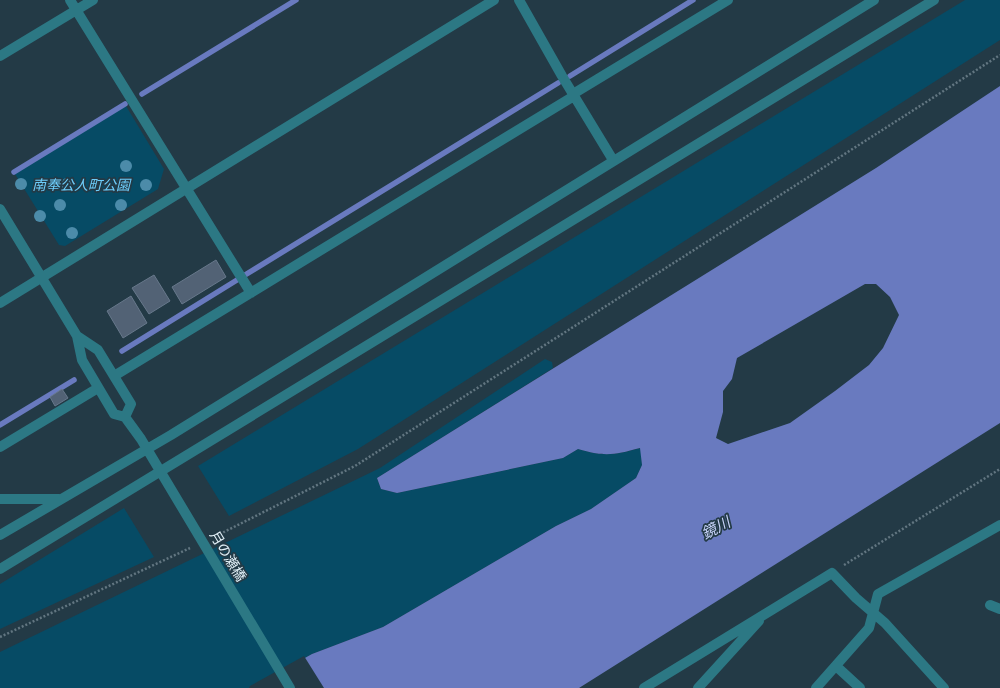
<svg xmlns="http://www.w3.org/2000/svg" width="1000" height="688" viewBox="0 0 1000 688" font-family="'Crimson Pro','Noto Sans JP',serif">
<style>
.green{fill:#064b65}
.water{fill:#697abf;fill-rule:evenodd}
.pier{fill:#233a46}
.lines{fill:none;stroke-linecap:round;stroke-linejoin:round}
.stream{stroke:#697abf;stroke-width:5.5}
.building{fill:#526275;stroke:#67788b}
.path{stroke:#627681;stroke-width:2.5;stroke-dasharray:2 2;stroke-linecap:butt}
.minor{stroke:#2c7884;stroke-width:10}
.tree{fill:#4c8ba9}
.labels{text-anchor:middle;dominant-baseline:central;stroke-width:3.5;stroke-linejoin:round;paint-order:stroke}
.park-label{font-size:14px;font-style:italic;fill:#6dcdfa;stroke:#233a46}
.street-label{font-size:14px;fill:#e2f0f7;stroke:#233a46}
.water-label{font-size:15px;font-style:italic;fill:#c9d4fb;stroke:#233a46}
</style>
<rect width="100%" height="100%" fill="#233a46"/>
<path class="green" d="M965,0h35v40l-642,409 -129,67 -31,-50z
M126,106l38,63 -6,20 -93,57 -6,-1 -44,-71z
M545,359l7,3 1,6 -176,110 4,11 16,4 166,-35 15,-9c27,8 36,6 63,-1l1,17 -6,13 -45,31 -35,17 -173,101 -71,27 -61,34h-251v-36l380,-184z
M124,508l30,49 -154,72v-45z"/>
<path class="water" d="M1000,86v337l-421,265h-328l61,-34 71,-27 173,-101 35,-17 45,-31 6,-13 -2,-17c-26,7 -35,9 -62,1l-15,9 -166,35 -16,-4 -4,-11 499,-310zM865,284h11l14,13 9,18 -16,33 -14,17 -34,26 -45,32 -62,21 -12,-6 7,-26v-21l9,-12 5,-21z"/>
<path class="pier" d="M304,656l20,32h-75l1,-2z"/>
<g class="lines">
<path class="stream" d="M570,76l123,-76
M142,94l154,-94
M14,172l111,-68
M245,275l313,-192
M122,351l115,-71
M0,425l74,-45"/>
</g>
<path class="building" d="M216,260l10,17 -44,27 -10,-17z
M154,275l16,26 -21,13 -17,-26z
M131,296l16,27 -24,15 -16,-27z
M62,389l6,9 -13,8 -5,-9z"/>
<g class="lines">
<path class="path" d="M216,536l139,-70 645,-411
M844,565l156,-96
M0,637l190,-89"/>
<path class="minor" d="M70,0l181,293
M519,0l43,76 51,84
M0,56l93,-56
M573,94l155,-94
M0,209l77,127 5,24 32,54 11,3 6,-13 -33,-54 -21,-14
M0,303l494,-303
M114,376l460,-280
M125,417l16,22 149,249
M0,447l98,-59
M0,499h59
M0,535l171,-100 703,-435
M0,569l934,-569
M990,605l10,4
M836,666l24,22
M644,688l188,-115 24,25 29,25 59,65
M698,688l61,-67
M816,688l53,-60 9,-34 122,-69"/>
</g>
<g class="tree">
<circle cx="126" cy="166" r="6"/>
<circle cx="21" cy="184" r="6"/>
<circle cx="67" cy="184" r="6"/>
<circle cx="146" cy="185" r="6"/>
<circle cx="60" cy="205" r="6"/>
<circle cx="121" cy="205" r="6"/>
<circle cx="40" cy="216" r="6"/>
<circle cx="72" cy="233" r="6"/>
</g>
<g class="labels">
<g class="park-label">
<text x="81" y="185">南奉公人町公園</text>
</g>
<g class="street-label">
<text transform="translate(228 556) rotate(59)">月の瀬橋</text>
</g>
<g class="water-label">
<text transform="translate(716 528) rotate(-28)">鏡川</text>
</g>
</g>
</svg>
